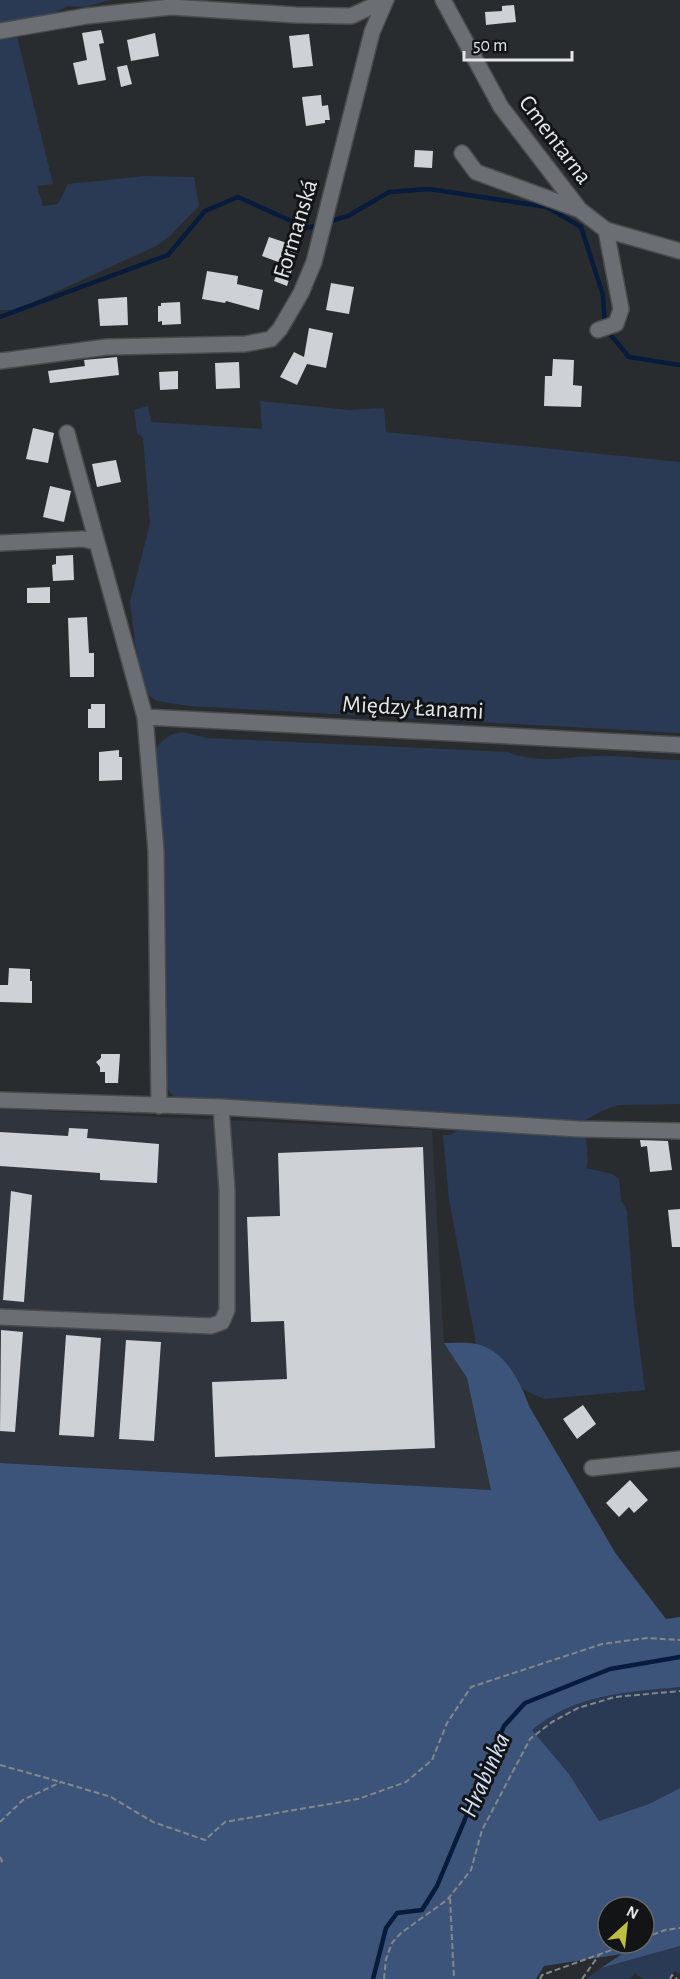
<svg xmlns="http://www.w3.org/2000/svg" width="680" height="1979" viewBox="0 0 680 1979" font-family="'Alegreya Sans',sans-serif">
<style>
.built{fill:#30353d}
.green{fill:#2a3a55}
.forest{fill:#3d547a;fill-rule:evenodd}
.lines{fill:none;stroke-linecap:round;stroke-linejoin:round}
.stream{stroke:#071b3c;stroke-width:4.5}
.building{fill:#ced1d5}
.minor-casing{stroke:#494b4d;stroke-width:18}
.path{stroke:#848789;stroke-width:2;stroke-dasharray:6 3;stroke-linecap:butt}
.minor{stroke:#6b6e72;stroke-width:15}
.labels{text-anchor:middle;dominant-baseline:central;stroke-width:6;stroke-linejoin:round;paint-order:stroke}
.street-label{font-size:24px;fill:#e4e6e8;stroke:#131416}
.water-label{font-size:26px;font-style:italic;fill:#d3e3fd;stroke:#131416}
</style>
<rect width="100%" height="100%" fill="#292c2f"/>
<path class="built" d="M0,1109l432,21 12,213 23,35 24,112 -491,-27z"/>
<path class="green" d="M0,0h110l-25,7 -18,-1 -19,11 -48,7z
M17,37l36,147 -16,2 6,20 15,-2 10,-20 79,-8 47,1 5,29 -30,31 -13,9 -120,55 -24,9h-12v-271z
M260,401l90,9 34,-2 2,24 294,30v271l-490,-27 -33,-5 -9,-6 -11,-39 -7,-54 20,-79 -7,-85 -6,-5 -3,-23 14,-4 3,16 111,7z
M182,732l25,6 22,1 279,13c34,14 63,3 97,4 25,0 50,4 75,4v344l-62,1 -16,6 -22,12 -402,-25c-12,-5 -12,-15 -15,-27l2,-155 -12,-162c7,-13 15,-20 29,-22z
M466,1126l120,11 2,23 -2,8 26,6 7,5 2,21 6,11 7,93 11,86 -101,9 -20,-9 -21,-30 -15,-11 -12,-5 -27,-145 -6,-64h7z
M680,1687v101l-31,16 -50,17 -30,-47 -37,-44c10,-7 20,-16 31,-22 37,-16 78,-18 117,-21z
M680,1946v28l-5,-3 -6,8h-26l-8,-6 -5,6h-44l15,-11z"/>
<path class="forest" d="M444,1343c10,0 23,-1 33,1 27,6 44,38 52,62l87,148 50,65 14,-2v70c-54,5 -105,7 -148,43l37,44 30,47 50,-17 31,-16v158l-79,22 21,-14 -78,12 -8,13h-536v-516l491,27 -24,-112zM608,1907h36v36h-36z"/>
<g class="lines">
<path class="stream" d="M0,317l168,-62 37,-44 33,-14 69,31 41,-12 41,-24 40,-3 118,18 34,20 22,68 2,33 24,29 51,8
M373,1979l13,-51 11,-15 25,-3 15,-24 67,-160 21,-23 85,-34 70,-12"/>
</g>
<path class="building" d="M514,5l2,17 -30,3 -1,-13 17,-1v-5z
M101,30l3,13 -5,1 7,36 -28,5 -5,-22 14,-3 -5,-27z
M155,33l4,23 -28,5 -4,-21z
M309,34l4,32 -20,2 -4,-32z
M127,65l5,19 -11,3 -4,-20z
M321,95l1,11 6,-1 2,15h-5v3l-19,3 -4,-29z
M415,150l18,1 -1,17 -18,-1z
M269,237l30,10 -12,39 -13,-5 7,-18 -19,-7z
M207,271l31,5 -1,8 26,6 -4,20 -33,-9 -1,2 -23,-4z
M331,283l23,4 -5,27 -23,-4z
M127,297l1,28 -28,1 -2,-27z
M180,302l1,22 -19,1v-4l-4,1v-16h3v-3z
M309,328l24,5 -7,35 -19,-4 -10,21 -17,-8 14,-25 10,5z
M117,357l2,18 -69,8 -2,-12 37,-5 -1,-6z
M553,359l21,1 -1,25 9,1 -1,21 -37,-1 1,-30h7z
M239,362l1,26 -24,1 -1,-26z
M178,371v18l-18,1 -1,-18z
M33,428l21,5 -6,30 -22,-4z
M116,460l5,22 -24,5 -5,-23z
M50,486l21,5 -7,31 -21,-5z
M73,555l1,25 -21,1 -1,-16 4,-1v-8z
M50,587v16h-23v-15z
M87,617l2,36h5v24h-24l-2,-59z
M91,704h14v24h-17v-19h3z
M119,750v7h3v23l-23,1v-29z
M9,968l21,1v12h2v22l-32,-1v-17h8z
M101,1054h19l-2,29h-13v-11h-5v-5l-4,-5 5,-4z
M69,1128l19,1 -1,9 72,6 -2,39 -57,-3v-7l-100,-7v-34l68,4z
M640,1140l28,1 4,29 -22,2 -3,-26 -6,1z
M423,1147l12,301 -220,9 -3,-75 75,-3 -3,-58 -33,1 -4,-105 33,-1 -2,-63z
M11,1191l21,4 -8,107 -21,-2z
M680,1209v38h-8l-4,-37z
M1,1330l22,2 -8,100 -15,-1z
M66,1335l35,3 -7,99 -35,-2z
M126,1340l35,2 -7,99 -35,-2z
M583,1405l13,19 -19,15 -14,-20z
M630,1480l18,20 -14,13 -5,-6 -10,10 -13,-14z"/>
<g class="lines">
<defs>
<path id="minor" d="M443,0l58,107 79,103 26,20 74,21
M0,31l87,-15 84,-9 125,8 55,1 35,-16
M462,153l14,19 104,38
M598,330l18,-6 5,-15 -15,-79
M0,361l107,-14 138,-3 26,-5 9,-10 21,-36 13,-31 58,-230 13,-30
M67,433l78,284 11,134 3,255
M0,543l83,-4 13,3
M145,717l535,28
M0,1100l221,7 358,22 101,2
M0,1317l211,9 11,-4 5,-12v-120l-6,-83
M592,1468l88,-9"/>
</defs>
<use href="#minor" class="minor-casing"/>
<path class="path" d="M0,1765l61,17
M0,1822l23,-22 38,-18 50,15 42,25 52,18 20,-18 133,-23 48,-17 26,-22 15,-37 24,-36 131,-43 45,-6 33,2
M0,1857l2,4 -2,4
M450,1898l4,81
M644,1938l21,-8 15,-2
M384,1979l2,-20 6,-16 9,-10 46,-33 24,-30 11,-40 48,-91 22,-17 26,-14 37,-11 65,-6
M540,1979l2,-4 89,-32
M582,1979l17,-24
M670,1979l2,-4 5,4"/>
<use href="#minor" class="minor"/>
</g>
<g class="labels">
<g class="street-label">
<text transform="translate(555 140) rotate(53)">Cmentarna</text>
<text transform="translate(296 229) rotate(-73)">Formanská</text>
<text transform="translate(413 708) rotate(3)">Między Łanami</text>
</g>
<g class="water-label">
<text transform="translate(485 1775) rotate(-66)">Hrabinka</text>
</g>
</g>
<g transform="translate(626 1925) rotate(27)"><circle r="28" fill="#131416" stroke="#67686a" stroke-width="1.5"/>
<path d="M0-4.5L10 22L0 15L-10 22Z" fill="#bdbf43"/>
<text y="-9" font-size="16" font-weight="bold" text-anchor="middle" fill="#e4e6e8">N</text>
</g>
<path d="M464 51v9h108v-9" fill="none" stroke="#e4e6e8" stroke-width="3"/>
<text x="473" y="51" font-size="18" fill="#e4e6e8" stroke="#131416" stroke-width="4.5" paint-order="stroke">50 m</text>
</svg>
